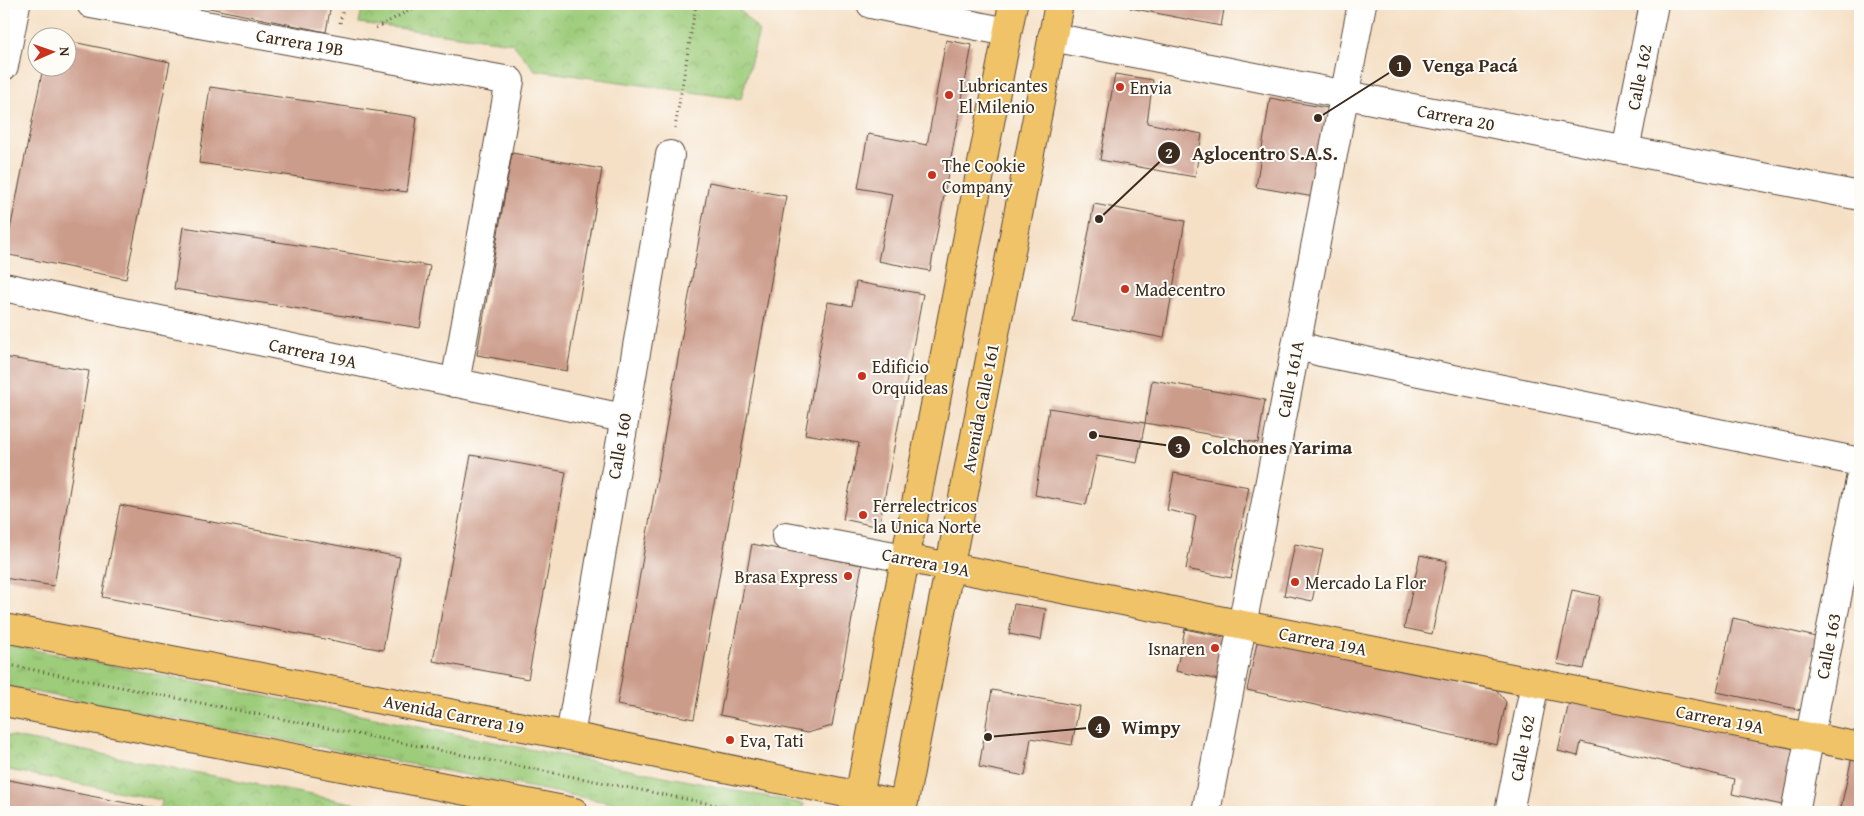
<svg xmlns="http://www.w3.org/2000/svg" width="1864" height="816" viewBox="0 0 1864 816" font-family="'Gentium Book Plus',serif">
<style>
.grass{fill:url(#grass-tufts);stroke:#6c7b4c}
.park{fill:url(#park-crowns);stroke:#6c7b4c}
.building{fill:#cc9c8b}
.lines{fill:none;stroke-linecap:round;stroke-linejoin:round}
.minor-casing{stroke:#574537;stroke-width:30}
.major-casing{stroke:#574537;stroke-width:30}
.path{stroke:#574537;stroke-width:3;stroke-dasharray:1 4;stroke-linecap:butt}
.minor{stroke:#fff;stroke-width:28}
.major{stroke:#f0c369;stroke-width:28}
.poi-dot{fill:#c8321e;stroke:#fdfcf7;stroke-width:2}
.labels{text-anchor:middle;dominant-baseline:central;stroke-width:4;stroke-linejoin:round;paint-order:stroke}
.street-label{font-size:18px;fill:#3b2a1e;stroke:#fdfcf7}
.poi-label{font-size:18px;fill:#3b2a1e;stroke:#fdfcf7;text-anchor:start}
.leader{fill:none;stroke:#3b2a1e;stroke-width:2}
.callout-dot{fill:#3b2a1e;stroke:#fdfcf7;stroke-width:2}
.mark-label{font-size:15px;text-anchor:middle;font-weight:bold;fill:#fff}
.callout-label{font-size:19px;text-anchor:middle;font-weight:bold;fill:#3b2a1e;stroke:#fdfcf7;stroke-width:4;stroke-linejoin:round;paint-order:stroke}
</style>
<defs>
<pattern id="grass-tufts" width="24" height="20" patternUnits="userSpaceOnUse" patternTransform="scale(1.25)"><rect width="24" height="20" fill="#9dcc7a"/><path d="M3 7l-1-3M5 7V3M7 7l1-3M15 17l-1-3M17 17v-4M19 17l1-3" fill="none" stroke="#88af69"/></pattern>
<pattern id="park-crowns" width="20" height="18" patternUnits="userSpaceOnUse" patternTransform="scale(1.25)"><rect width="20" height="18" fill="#9dcc7a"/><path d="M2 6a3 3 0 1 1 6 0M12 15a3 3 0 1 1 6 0" fill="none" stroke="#88af69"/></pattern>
</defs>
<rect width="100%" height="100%" fill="#fdfcf7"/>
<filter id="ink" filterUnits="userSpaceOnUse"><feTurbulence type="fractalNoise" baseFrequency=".02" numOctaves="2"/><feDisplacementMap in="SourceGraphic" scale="10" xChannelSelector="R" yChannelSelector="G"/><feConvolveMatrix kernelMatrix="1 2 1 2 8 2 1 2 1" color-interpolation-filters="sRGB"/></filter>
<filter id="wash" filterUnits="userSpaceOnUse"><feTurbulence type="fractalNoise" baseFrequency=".0096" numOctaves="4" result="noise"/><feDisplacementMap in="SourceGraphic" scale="20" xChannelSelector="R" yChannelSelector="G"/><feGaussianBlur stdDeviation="1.12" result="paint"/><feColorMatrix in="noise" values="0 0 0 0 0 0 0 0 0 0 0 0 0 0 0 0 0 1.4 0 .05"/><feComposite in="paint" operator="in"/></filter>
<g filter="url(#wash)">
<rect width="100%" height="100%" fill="#f5e0c6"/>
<path class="grass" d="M4,644l800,160 -2,8h-143l-655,-126z"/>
<path class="park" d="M363,4h371l25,27 -18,68 -206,-29 -23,-27 -153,-20z
M4,735l394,77h-238l2,-12 -158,-31z"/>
<g id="blocks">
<path class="building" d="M190,4h141l-5,28z
M1131,4h94l-4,22 -91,-18z
M1332,4h15l-1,3z
M946,40l26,5 -42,226 -52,-10 14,-67 -34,-6 10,-54 59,11z
M68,41l102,21 -44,217 -121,-25 38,-186h25z
M1115,74l38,6 -6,43 55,11 -7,43 -95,-17z
M210,87l207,30 -10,75 -208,-29z
M1270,98l58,10 -14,89 -58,-10z
M512,153l90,16 -35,202 -90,-16z
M709,182l77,14 -92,523 -77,-14z
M1094,204l91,17 -21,117 -92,-17z
M183,227l247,39 -10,62 -246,-39z
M856,282l67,12 -44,233 -36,-8 16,-76 -54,-9 23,-132 24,4z
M4,357l85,14 -35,215 -50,-8z
M1152,380l113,20 -7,43 -113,-20z
M1049,408l96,15 -8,40 -40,-7 -11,49 -51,-10z
M471,455l95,17 -38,207 -95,-18z
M1174,473l75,14 -18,91 -45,-9 10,-53 -29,-6z
M120,505l280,52 -17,93 -281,-53z
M752,544l110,21 -30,161 -25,7 -87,-18z
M1295,544l28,6 -11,51 -28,-6z
M1420,555l27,6 -15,73 -28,-6z
M1572,590l28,6 -16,73 -27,-5z
M1014,604l32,5 -5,31 -32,-6z
M1733,618l83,19 -15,73 -84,-18z
M1185,629l43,9 -9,42 -43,-9z
M1258,638l237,50 11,14 -9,43 -250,-55z
M992,690l87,16 -7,39 -41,-7 -6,38 -46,-9z
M1570,698l234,52 -13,57 -59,-13 3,-15 -154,-37 -3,14 -20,-5z
M1852,757l8,2v53h-20z
M4,779l148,29 -1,4h-147z
M966,809l15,2v1h-15z"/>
</g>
</g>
<g filter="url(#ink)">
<use href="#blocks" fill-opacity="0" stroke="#574537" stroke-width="1"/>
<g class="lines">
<defs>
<path id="minor" d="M91,4l419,77 -55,302
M871,4l136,28
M1052,37l808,159
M4,66l12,-62
M1625,150l29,-146
M4,287l619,131
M1296,345l25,7 539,110
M786,536l119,22
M570,736l100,-581
M1206,812l156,-808
M1509,812l26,-129
M1795,812l65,-332"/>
<path id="major" d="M905,558l955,189
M4,628l566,108 333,69
M4,702l570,110
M856,812l157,-808
M902,812l157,-808"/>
</defs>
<use href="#minor" class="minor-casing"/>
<use href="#major" class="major-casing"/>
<path class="path" d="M340,23l4,-19
M376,28l45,-24
M675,128l21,-124
M4,664l747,148"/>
<use href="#minor" class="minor"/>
<use href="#major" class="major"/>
</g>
</g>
<g class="poi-dot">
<circle cx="1120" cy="87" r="5"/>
<circle cx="949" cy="95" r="5"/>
<circle cx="932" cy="175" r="5"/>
<circle cx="1125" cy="289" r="5"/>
<circle cx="862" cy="376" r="5"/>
<circle cx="863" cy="515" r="5"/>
<circle cx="848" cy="576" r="5"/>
<circle cx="1295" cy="582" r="5"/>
<circle cx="1215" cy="648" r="5"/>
<circle cx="730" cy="740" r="5"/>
</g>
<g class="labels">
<g class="street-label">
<text transform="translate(300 42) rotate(10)">Carrera 19B</text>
<text transform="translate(1639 77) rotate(-79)">Calle 162</text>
<text transform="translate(1456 117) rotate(11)">Carrera 20</text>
<text transform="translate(313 353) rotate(12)">Carrera 19A</text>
<text transform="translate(1290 379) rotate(-79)">Calle 161A</text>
<text transform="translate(980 408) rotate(-79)">Avenida Calle 161</text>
<text transform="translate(619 446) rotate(-80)">Calle 160</text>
<text transform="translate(926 562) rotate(11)">Carrera 19A</text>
<text transform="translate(1323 641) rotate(11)">Carrera 19A</text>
<text transform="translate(1828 646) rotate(-79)">Calle 163</text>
<text transform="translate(454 714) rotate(11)">Avenida Carrera 19</text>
<text transform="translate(1720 719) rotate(11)">Carrera 19A</text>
<text transform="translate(1522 748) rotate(-79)">Calle 162</text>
</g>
<g class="poi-label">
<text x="959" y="85">Lubricantes<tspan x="959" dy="21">El Milenio</tspan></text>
<text x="1130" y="87">Envia</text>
<text x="942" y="165">The Cookie<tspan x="942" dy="21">Company</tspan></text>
<text x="1135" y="289">Madecentro</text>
<text x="872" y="366">Edificio<tspan x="872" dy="21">Orquideas</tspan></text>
<text x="873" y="505">Ferrelectricos<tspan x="873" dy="21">la Unica Norte</tspan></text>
<text x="838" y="576" text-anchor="end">Brasa Express</text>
<text x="1305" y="582">Mercado La Flor</text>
<text x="1205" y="648" text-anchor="end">Isnaren</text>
<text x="740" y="740">Eva, Tati</text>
</g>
</g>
<path class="leader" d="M1318 118L1400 66M1099 219L1169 153M1093 435L1179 447M988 737L1099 727"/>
<g class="callout-dot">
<circle cx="1318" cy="118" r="5"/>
<circle cx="1099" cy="219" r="5"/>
<circle cx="1093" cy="435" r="5"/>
<circle cx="988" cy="737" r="5"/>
<circle cx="1400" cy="66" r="12"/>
<circle cx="1169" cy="153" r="12"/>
<circle cx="1179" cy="447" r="12"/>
<circle cx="1099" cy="727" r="12"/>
</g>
<g class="mark-label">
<text x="1400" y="71">1</text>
<text x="1169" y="158">2</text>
<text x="1179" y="453">3</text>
<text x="1099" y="733">4</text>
</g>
<g class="callout-label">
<text x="1470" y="72">Venga Pacá</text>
<text x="1265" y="160">Aglocentro S.A.S.</text>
<text x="1277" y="454">Colchones Yarima</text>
<text x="1151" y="734">Wimpy</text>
</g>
<rect width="1864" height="816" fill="none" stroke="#fdfcf7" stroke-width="20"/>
<g transform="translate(52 52) rotate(88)"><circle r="24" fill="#fdfcf7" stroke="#afa8a0"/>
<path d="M0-4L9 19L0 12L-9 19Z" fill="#c8321e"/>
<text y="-8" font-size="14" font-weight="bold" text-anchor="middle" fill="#3b2a1e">N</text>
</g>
</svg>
